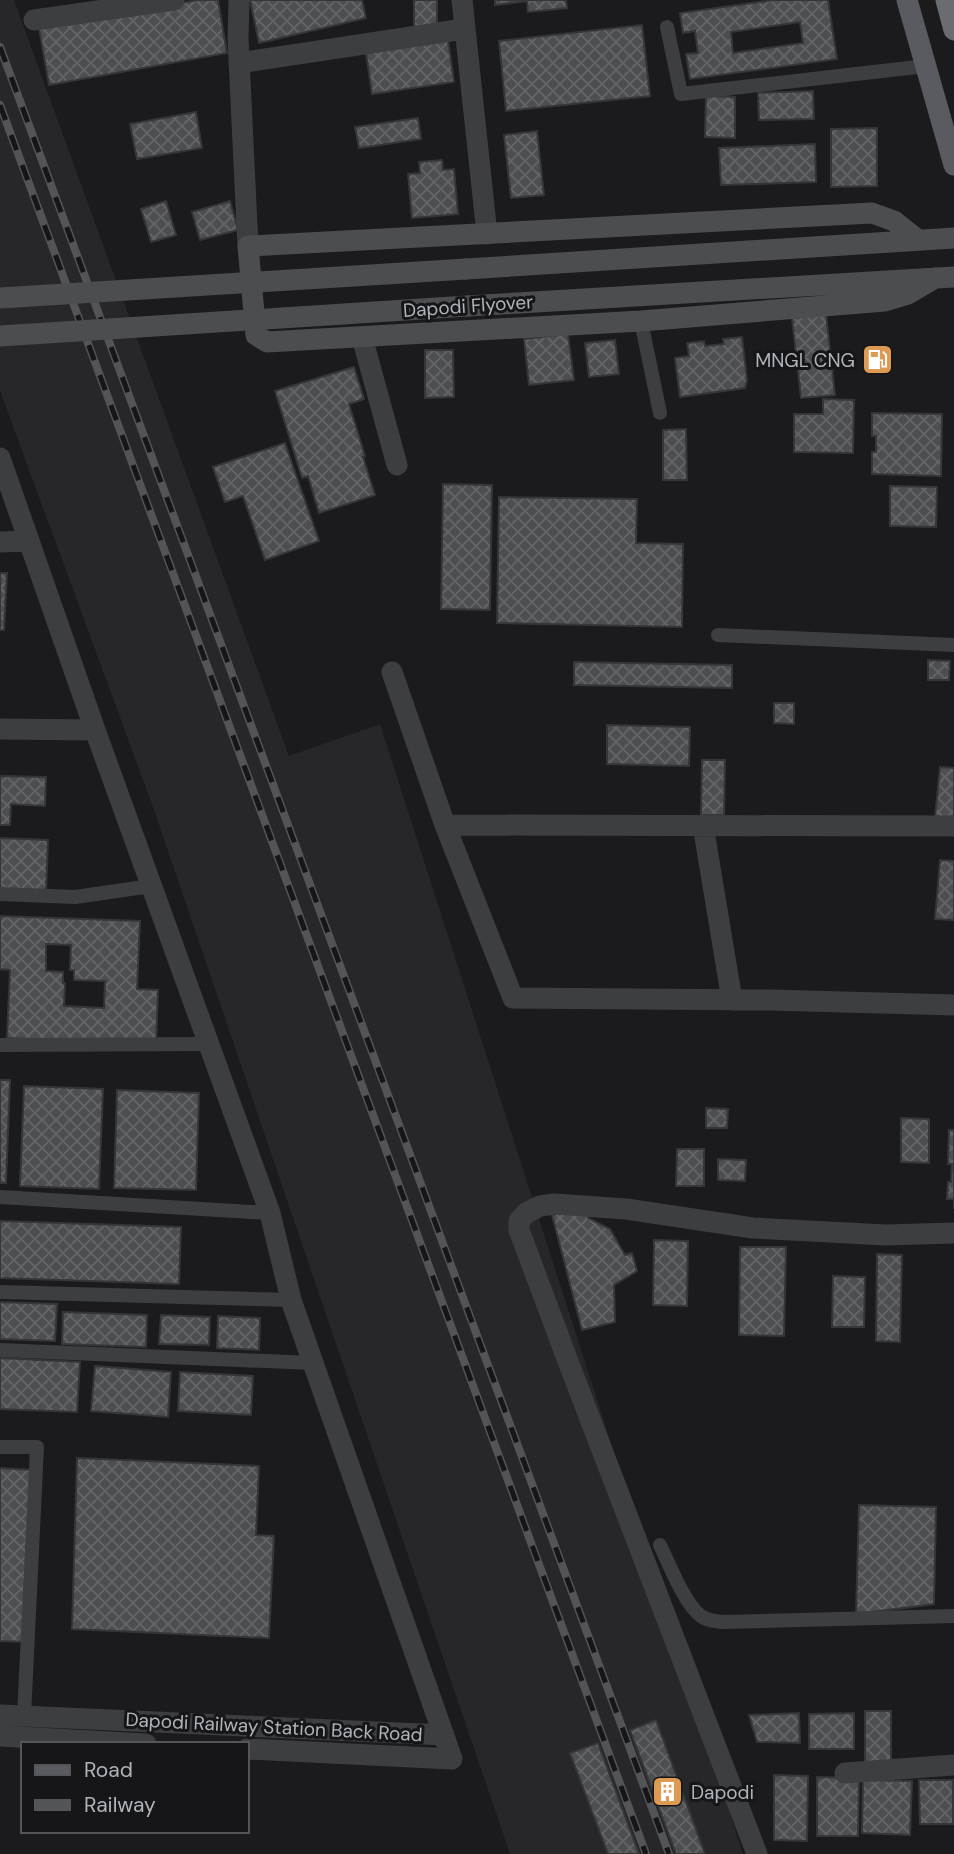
<svg xmlns="http://www.w3.org/2000/svg" width="954" height="1854" viewBox="0 0 954 1854" font-family="'DM Sans',sans-serif">
<style>
.built{fill:#27272a}
.building{fill:url(#building-cross-hatch);stroke:#353638;stroke-width:2;fill-rule:evenodd}
.lines{fill:none;stroke-linecap:round;stroke-linejoin:round}
.lane{stroke:#3c3e41;stroke-width:14}
.street{stroke:#3c3e41;stroke-width:21}
.secondary{stroke:#4b4d51;stroke-width:21}
.primary{stroke:#595b60;stroke-width:21}
.highway{stroke:#696d72;stroke-width:21}
.rail-casing{stroke:#525458;stroke-width:8}
.rail{stroke:#161618;stroke-width:5;stroke-dasharray:16;stroke-linecap:butt}
.secondary-bridge{stroke:#4b4d51;stroke-width:21}
.labels{text-anchor:middle;dominant-baseline:central;stroke-width:6;stroke-linejoin:round;paint-order:stroke}
.street-label{font-size:19px;fill:#afb4ba;stroke:#161618}
.poi-label{font-size:19px;fill:#afb4ba;stroke:#161618;text-anchor:end}
</style>
<defs>
<pattern id="building-cross-hatch" width="8" height="8" patternUnits="userSpaceOnUse" patternTransform="scale(1.75)"><rect width="8" height="8" fill="#4d4e52"/><path d="M0 0l8 8M0 8l8-8" fill="none" stroke="#646569"/></pattern>
</defs>
<rect width="100%" height="100%" fill="#1b1b1d"/>
<path class="built" d="M0,0h14l275,756 91,-32 363,1130h-233l-357,-1047 -153,-416z"/>
<path class="building" d="M198,0h20l9,53 -178,32 -10,-57z
M250,0h112l4,18 -107,25z
M414,0h23v27h-23z
M495,0h71l1,8 -39,4 -1,-11 -32,4z
M774,0h54l9,59 -147,20 -4,-25 12,-1 -3,-22 -12,2 -3,-20zM800,22l3,21 -70,10 -2,-21z
M642,25l8,71 -144,15 -7,-70z
M448,40l6,42 -82,12 -6,-41z
M813,91l1,28 -55,1 -1,-27z
M706,96l29,1v41l-30,-1z
M196,112l6,36 -65,11 -7,-35z
M418,118l3,21 -62,9 -4,-21z
M877,128v58l-46,1v-58z
M537,131l7,64 -33,3 -7,-63z
M815,144l1,38 -95,3 -2,-37z
M442,160l1,10 11,-1 4,45 -46,4 -4,-44 12,-1 -1,-11z
M166,201l10,34 -25,7 -10,-33z
M230,201l8,29 -38,10 -8,-28z
M826,314l9,81 -34,3 -9,-80z
M568,334l6,46 -45,5 -5,-46z
M742,337l5,43 -2,8 -65,9 -5,-39 14,-2 -2,-13 17,-2 1,5 19,-2 -1,-5z
M615,340l4,34 -30,3 -4,-34z
M425,350h28l1,47 -29,1z
M354,367l10,32 -15,5 16,52 -2,1 12,38 -56,18 -11,-37 -6,2 -27,-87z
M823,399l31,1 -1,53 -59,-1v-38h29z
M872,413l70,1 -1,62 -69,-2v-22h4v-16h-4z
M686,429l1,51h-24v-50z
M285,443l34,98 -54,19 -22,-64 -18,6 -12,-35z
M443,484l49,1 -2,125 -49,-1z
M890,486l47,1 -1,40 -46,-1z
M499,497l138,2 -1,44 47,1 -1,83 -185,-4z
M0,573h7l-3,57h-4z
M928,660l22,1 -1,19h-21z
M574,662l158,3v23l-158,-3z
M774,703h20v21l-20,-1z
M607,725l83,2 -1,39 -82,-2z
M702,760h23l-1,55h-23z
M940,767l14,1v52l-19,-2z
M0,776l46,1 -1,29 -34,-2 -1,21h-10z
M0,838l48,2 -2,52 -46,-2z
M940,860l14,1v59l-19,-1z
M0,916l140,5 -3,68 21,1 -2,54 -149,-6 3,-68 -10,-1zM46,944l25,1 -1,25h4v10l31,1 -1,27 -40,-2 1,-23h-2v-11l-17,-1z
M0,1080h10l-4,103h-6z
M24,1086l79,3 -4,100 -79,-3z
M117,1090l82,3 -3,97 -82,-2z
M706,1108l22,1 -1,19h-21z
M901,1118l28,1v44l-28,-1z
M949,1130h5v79v-10h-7l1,-17h3l1,-18h-4z
M677,1149h27v37h-28z
M718,1159l28,1 -1,21 -27,-1z
M585,1207l3,11 22,11 15,26 7,-2 5,18 -23,14 1,37 -33,8 -30,-115z
M0,1221l181,6 -2,57 -179,-6z
M654,1240l34,1 -1,65 -34,-1z
M740,1247h46l-2,89 -45,-1z
M877,1254l25,1 -2,87 -24,-1z
M833,1276l32,1 -1,50h-32z
M0,1302l57,2 -2,37 -55,-2z
M63,1312l84,3 -1,32 -84,-3z
M161,1315l49,2 -1,28 -50,-1z
M218,1316l42,2 -1,32 -42,-2z
M0,1358l80,4 -3,50 -77,-3z
M95,1366l76,6 -3,45 -77,-6z
M180,1372l73,4 -2,39 -73,-4z
M77,1458l182,8 -3,69 18,1 -5,102 -197,-9z
M0,1468l33,2 -8,172 -25,-1z
M859,1505l77,2 -2,97 -78,10z
M865,1711h26v54h-26z
M799,1713l1,30 -43,-1 -8,-27z
M854,1713v36h-45v-35z
M656,1720l49,134h-29l-46,-124z
M598,1743l41,111h-31l-38,-101z
M774,1775l34,1 -1,65 -33,-1z
M817,1777l42,1 -1,58h-41z
M863,1780l49,1 -2,54 -48,-2z
M919,1780h34v44h-33z"/>
<g class="lines">
<path class="lane" d="M667,27l14,67 245,-28
M641,321l19,92
M718,635l236,10
M0,894l75,3 76,-11
M0,1045l208,-1
M0,1197l270,16
M0,1292l291,8
M0,1350l313,13
M0,1447h37l-13,269
M660,1545c9,19 25,60 41,71 6,5 14,5 21,6l232,-6"/>
<path class="street" d="M239,0l-1,38 10,208
M462,0l25,234
M34,20l140,-20
M239,63l225,-34
M362,337l35,128
M0,458l95,272 175,483 21,87 161,459 -205,-10
M0,542l29,-1
M392,672l53,153 509,1
M0,729l95,1
M445,825l68,173 257,2 184,5
M703,825l29,175
M0,1715l444,20
M0,1736l146,8
M845,1773l109,-8
M757,1854l-188,-490 -50,-134v-9l7,-8 14,-7 14,-2 72,5 127,19 133,7 68,-2"/>
<path class="secondary" d="M918,240l-24,-19 -22,-8 -624,33 8,89 11,7 374,-21 244,-20 23,-7 27,-16
M466,269l488,-31
M468,306l486,-29"/>
<path class="primary" d="M907,0l47,165"/>
<path class="highway" d="M946,0l8,30"/>
<defs>
<path id="rail" d="M0,47l669,1807
M0,105l646,1749"/>
</defs>
<use href="#rail" class="rail-casing"/>
<use href="#rail" class="rail"/>
<path class="secondary-bridge" d="M0,298l466,-29
M0,336l468,-30"/>
</g>
<defs>
<symbol id="fuel-square" viewBox="-11 -11 22 22"><rect x="-9" y="-9" width="18" height="18" rx="4" fill="#dc9a53" stroke="#161618"/><path d="M-5.5-6h7V0h2V4h1.3V-2.5L3-4.5l.8-.8L6-3V5H2.5V1h-1V6h-7ZM-4.2-4.7v3.2H.2V-4.7Z" fill="#fff"/></symbol>
<symbol id="building-square" viewBox="-11 -11 22 22"><rect x="-9" y="-9" width="18" height="18" rx="4" fill="#dc9a53" stroke="#161618"/><path d="M-4-6H4V6H1V3H-1V6H-4ZM-2.5-4.3h1.7v1.8h-1.7ZM.8-4.3h1.7v1.8H.8ZM-2.5-1h1.7V.8h-1.7ZM.8-1h1.7V.8H.8Z" fill="#fff"/></symbol>
</defs>
<g fill-rule="evenodd">
<use href="#fuel-square" x="860" y="342" width="35" height="35"/>
<use href="#building-square" x="650" y="1774" width="35" height="35"/>
</g>
<g class="labels">
<g class="street-label">
<text transform="translate(468 306) rotate(-4)">Dapodi Flyover</text>
<text transform="translate(274 1727) rotate(3)">Dapodi Railway Station Back Road</text>
</g>
<g class="poi-label">
<text x="855" y="360">MNGL CNG</text>
<text x="691" y="1792" text-anchor="start">Dapodi</text>
</g>
</g>
<rect x="21" y="1742" width="228" height="91" fill="#161618" stroke="#535559" stroke-width="2"/>
<rect x="35" y="1765" width="35" height="10" fill="#595b60" stroke="#535559" stroke-width="2"/>
<text x="84" y="1777" font-size="21" fill="#afb4ba">Road</text>
<rect x="35" y="1800" width="35" height="10" fill="#525458" stroke="#535559" stroke-width="2"/>
<text x="84" y="1812" font-size="21" fill="#afb4ba">Railway</text>
</svg>
